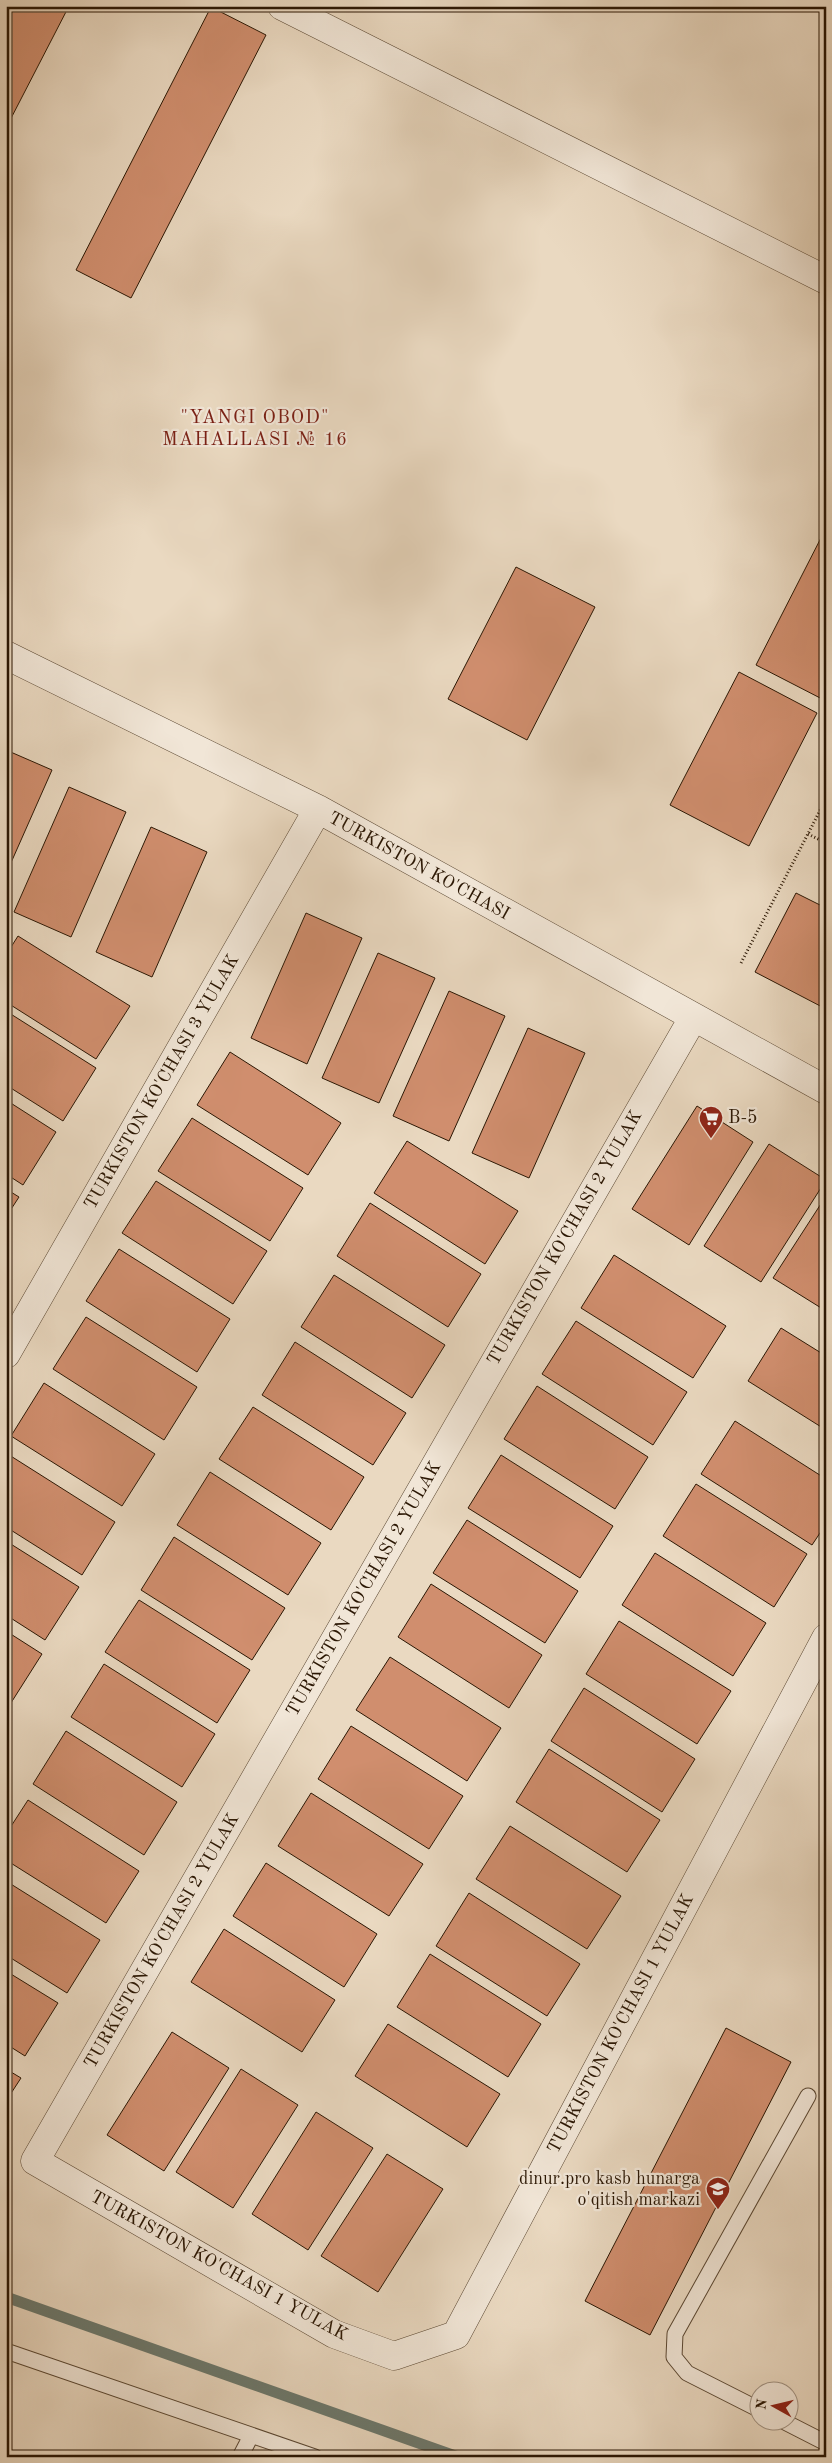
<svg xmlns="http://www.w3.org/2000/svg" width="832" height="2463" viewBox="0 0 832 2463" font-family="'Old Standard TT',serif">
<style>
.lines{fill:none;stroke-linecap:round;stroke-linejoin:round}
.stream{stroke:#6c796e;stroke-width:11}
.building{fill:#d08e6e;stroke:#2b1704}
.lane-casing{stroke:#5b4833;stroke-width:17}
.street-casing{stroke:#5b4833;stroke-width:29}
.path{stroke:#2b1704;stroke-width:3;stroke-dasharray:1 2.5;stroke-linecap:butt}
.lane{stroke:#f1e6d7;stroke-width:15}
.street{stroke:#f1e6d7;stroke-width:28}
.labels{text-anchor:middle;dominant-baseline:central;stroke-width:4.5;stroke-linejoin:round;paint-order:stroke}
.street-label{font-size:18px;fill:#2b1704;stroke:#f1e6d7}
.poi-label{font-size:18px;fill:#2b1704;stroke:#f1e6d7;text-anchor:start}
.neighbourhood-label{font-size:19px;letter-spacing:1px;fill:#7a1f14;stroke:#f1e6d7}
</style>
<rect width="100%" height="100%" fill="#ead9c1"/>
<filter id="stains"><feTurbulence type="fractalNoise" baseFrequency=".004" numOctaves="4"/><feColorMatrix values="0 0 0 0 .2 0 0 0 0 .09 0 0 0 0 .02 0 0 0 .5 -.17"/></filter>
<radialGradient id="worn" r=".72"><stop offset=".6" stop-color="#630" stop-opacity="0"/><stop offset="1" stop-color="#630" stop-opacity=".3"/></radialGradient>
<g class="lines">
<path class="stream" d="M6,2297l452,160"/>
</g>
<path class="building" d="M6,6h63l-63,122z
M211,7l55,28 -135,263 -55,-28z
M824,532l2,1v168l-70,-36z
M516,567l79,40 -68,133 -79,-41z
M739,672l78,41 -68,133 -79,-41z
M6,750l46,20 -46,104z
M69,787l57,25 -55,125 -57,-25z
M151,827l56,25 -55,125 -56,-25z
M796,893l30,15v101l-71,-37z
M306,913l56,25 -55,126 -56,-26z
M18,936l112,70 -34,53 -90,-57v-47z
M378,953l57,25 -56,125 -57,-25z
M449,991l56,25 -56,125 -56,-25z
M6,1011l90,57 -33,53 -57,-36z
M528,1028l57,25 -56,125 -57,-25z
M230,1052l111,71 -33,52 -111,-70z
M6,1100l50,32 -33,53 -17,-11z
M697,1106l56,36 -64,103 -57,-36z
M192,1118l111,70 -33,53 -112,-70z
M407,1141l111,70 -33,53 -111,-71z
M769,1144l57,36 -65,102 -57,-36z
M156,1181l111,70 -34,53 -111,-71z
M6,1189l13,8 -13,20z
M826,1196v115l-53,-33z
M370,1203l111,71 -33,53 -111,-71z
M119,1249l111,70 -33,53 -111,-71z
M614,1255l112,71 -33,52 -112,-70z
M334,1275l111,70 -33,53 -111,-71z
M86,1317l111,70 -33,53 -111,-71z
M576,1321l111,71 -34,53 -111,-71z
M781,1328l45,28v74l-78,-49z
M295,1342l111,71 -33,52 -111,-70z
M44,1383l111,71 -33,52 -111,-70z
M537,1386l111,71 -33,52 -111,-70z
M253,1407l111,70 -33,53 -112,-71z
M735,1421l91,58v45l-14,21 -111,-71z
M6,1453l109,69 -33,53 -76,-48z
M501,1455l112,71 -33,52 -112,-70z
M210,1472l111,71 -33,52 -111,-70z
M696,1484l111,70 -33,53 -111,-71z
M467,1520l111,71 -33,52 -112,-70z
M174,1537l111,71 -33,52 -111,-70z
M6,1541l73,46 -34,53 -39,-25z
M655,1553l111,70 -33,53 -111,-71z
M431,1584l111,71 -33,53 -111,-71z
M139,1600l111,70 -33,53 -112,-71z
M619,1621l112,70 -34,53 -111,-70z
M6,1631l36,23 -33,52 -3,-1z
M390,1657l111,71 -34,53 -111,-71z
M104,1664l111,70 -33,53 -111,-70z
M584,1688l111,71 -33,53 -111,-71z
M351,1726l112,70 -34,53 -111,-70z
M66,1731l111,71 -33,53 -111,-71z
M549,1749l111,71 -33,52 -111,-70z
M311,1793l112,71 -34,52 -111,-70z
M28,1800l111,71 -33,52 -100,-63v-26z
M510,1826l111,70 -34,53 -111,-70z
M266,1863l111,71 -33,53 -111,-71z
M6,1881l94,59 -33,53 -61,-38z
M469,1893l111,71 -33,52 -111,-70z
M224,1929l111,71 -33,52 -111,-70z
M430,1954l111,70 -33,53 -111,-70z
M6,1971l52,32 -33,53 -19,-12z
M388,2024l112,70 -33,53 -112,-71z
M726,2028l65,34 -141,273 -65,-34z
M172,2032l57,36 -65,103 -57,-36z
M6,2069l15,9 -15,23z
M241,2069l57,36 -65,103 -57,-36z
M316,2112l57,36 -65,102 -56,-36z
M387,2154l56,35 -65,103 -57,-36z"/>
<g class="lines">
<defs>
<path id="lane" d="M6,2351l309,106
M760,2410l-73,-37 -13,-16 1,-23 133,-238
M781,2420l45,23
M240,2457l11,-21"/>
<path id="street" d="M282,6l544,274
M6,655l312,154 508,281
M693,1018l-658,1143 299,173 60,22 62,-21 370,-697
M6,1354l312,-545"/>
</defs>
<use href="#lane" class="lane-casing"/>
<use href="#street" class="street-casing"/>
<path class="path" d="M808,834l18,9
M741,963l85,-164"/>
<use href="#lane" class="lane"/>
<use href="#street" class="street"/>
</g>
<defs>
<symbol id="supermarket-pin" viewBox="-11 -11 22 30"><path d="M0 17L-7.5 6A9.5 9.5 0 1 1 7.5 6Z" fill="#8f2418" stroke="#f1e6d7"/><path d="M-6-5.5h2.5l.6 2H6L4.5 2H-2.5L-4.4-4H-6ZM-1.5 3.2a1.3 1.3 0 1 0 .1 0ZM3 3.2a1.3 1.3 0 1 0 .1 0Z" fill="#fff"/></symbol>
<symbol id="university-pin" viewBox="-11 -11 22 30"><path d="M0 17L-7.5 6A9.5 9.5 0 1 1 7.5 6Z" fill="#8f2418" stroke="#f1e6d7"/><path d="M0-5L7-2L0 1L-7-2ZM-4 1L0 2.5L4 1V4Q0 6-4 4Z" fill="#fff"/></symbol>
</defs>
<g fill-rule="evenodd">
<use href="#supermarket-pin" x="697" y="1104" width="28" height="38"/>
<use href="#university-pin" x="704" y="2175" width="28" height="38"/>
</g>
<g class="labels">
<g class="street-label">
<text transform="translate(419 866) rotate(29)">TURKISTON KO'CHASI</text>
<text transform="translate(162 1082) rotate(-60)">TURKISTON KO'CHASI 3 YULAK</text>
<text transform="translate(565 1238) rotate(-60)">TURKISTON KO'CHASI 2 YULAK</text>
<text transform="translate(364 1589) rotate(-60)">TURKISTON KO'CHASI 2 YULAK</text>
<text transform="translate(162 1941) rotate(-60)">TURKISTON KO'CHASI 2 YULAK</text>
<text transform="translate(621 2024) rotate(-62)">TURKISTON KO'CHASI 1 YULAK</text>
<text transform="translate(219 2266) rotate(29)">TURKISTON KO'CHASI 1 YULAK</text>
</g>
<g class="poi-label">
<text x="728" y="1118">В-5</text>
<text x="700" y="2179" text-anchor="end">dinur.pro kasb hunarga<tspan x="700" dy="21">o'qitish markazi</tspan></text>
</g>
<g class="neighbourhood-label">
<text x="255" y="418">"YANGI OBOD"<tspan x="255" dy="22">MAHALLASI № 16</tspan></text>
</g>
</g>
<rect width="832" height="2463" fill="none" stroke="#ead9c1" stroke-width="25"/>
<rect x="8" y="8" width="817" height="2448" fill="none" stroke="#2b1704" stroke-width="2.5"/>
<rect x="12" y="12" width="807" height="2438" fill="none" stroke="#2b1704"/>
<g transform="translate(774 2406) rotate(278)"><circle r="24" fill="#f1e6d7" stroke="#a29383"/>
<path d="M0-4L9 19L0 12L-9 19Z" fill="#8f2418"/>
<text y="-8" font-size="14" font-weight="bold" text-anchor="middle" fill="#2b1704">N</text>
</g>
<rect width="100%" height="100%" filter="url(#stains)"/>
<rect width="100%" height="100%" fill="url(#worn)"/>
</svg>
